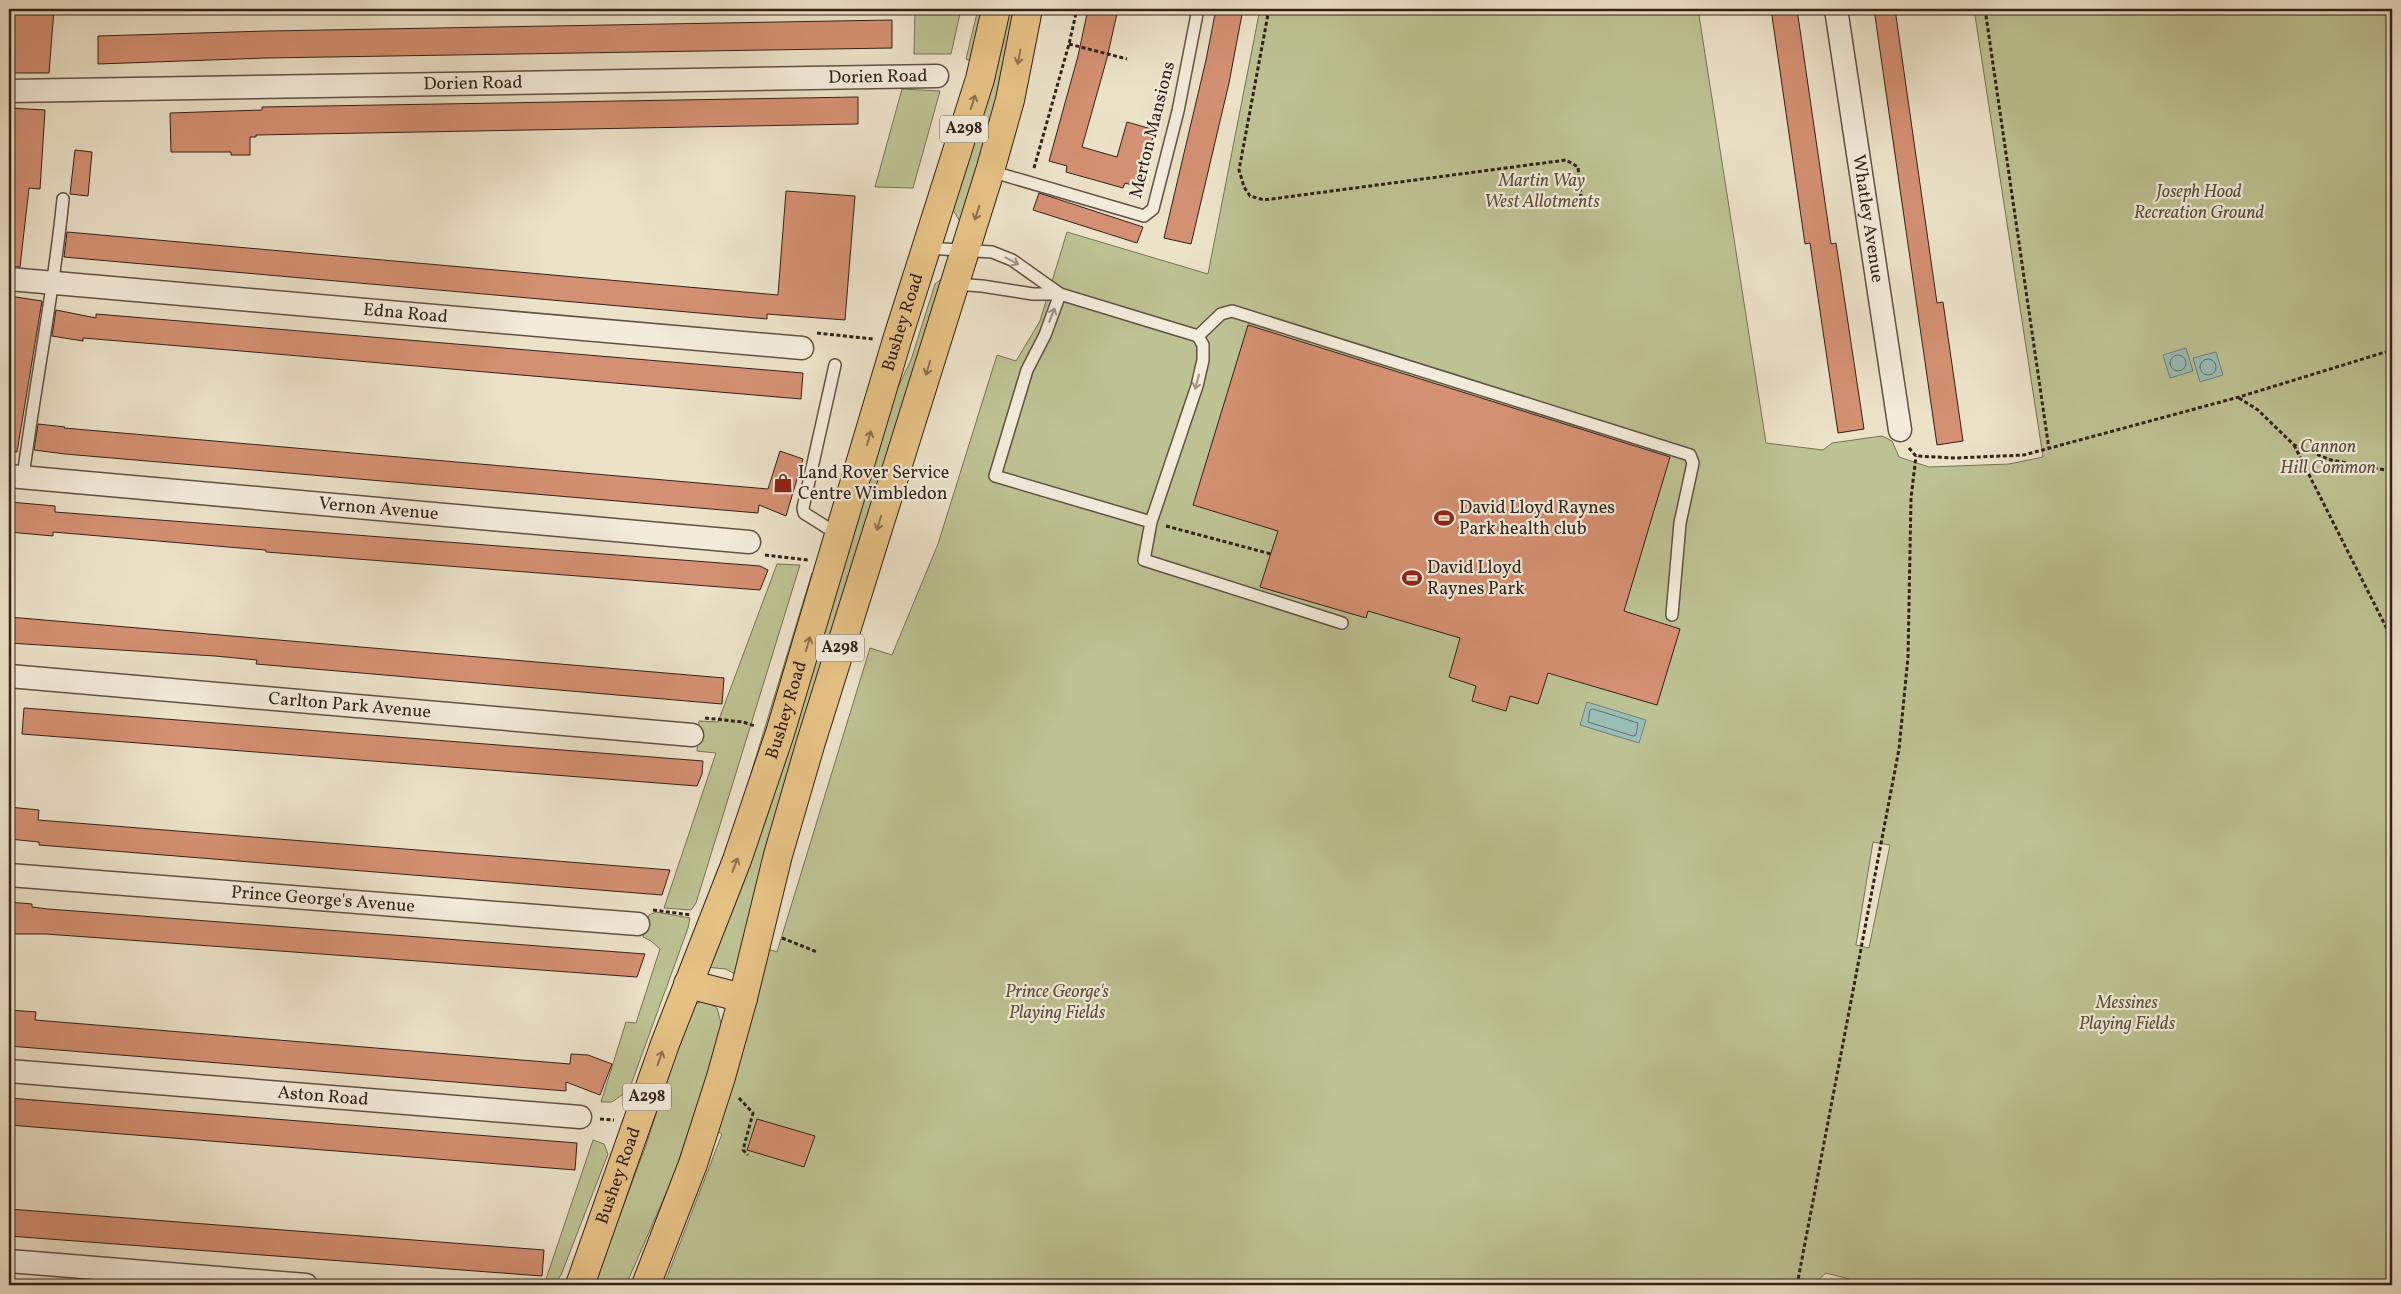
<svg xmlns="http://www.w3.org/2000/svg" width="2401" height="1294" viewBox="0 0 2401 1294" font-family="Vollkorn,serif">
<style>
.green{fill:#bdc292;stroke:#787256;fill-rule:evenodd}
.water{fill:#99beb6;stroke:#717f77}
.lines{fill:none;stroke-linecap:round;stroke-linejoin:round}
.shore{stroke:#667068;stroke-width:1}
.building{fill:#d49072;stroke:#342119}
.lane-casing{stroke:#625145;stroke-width:14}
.street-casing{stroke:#625145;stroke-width:25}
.primary-casing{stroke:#342119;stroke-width:30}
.path{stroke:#342119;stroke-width:3;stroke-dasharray:4 2.5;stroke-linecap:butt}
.lane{stroke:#f3ecdb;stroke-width:11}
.street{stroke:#f3ecdb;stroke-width:22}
.primary{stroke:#e6c184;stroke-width:28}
.oneway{stroke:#8d714e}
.oneway2{stroke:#9d9184}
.labels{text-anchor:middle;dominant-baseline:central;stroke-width:4.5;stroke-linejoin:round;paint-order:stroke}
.shield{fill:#f3ecdb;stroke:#6d5e53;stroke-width:1}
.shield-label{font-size:16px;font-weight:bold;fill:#342119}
.street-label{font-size:18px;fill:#342119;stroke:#f3ecdb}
.park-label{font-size:18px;font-style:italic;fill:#5d513d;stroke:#f3ecdb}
.poi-label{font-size:18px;fill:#342119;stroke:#f3ecdb;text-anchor:start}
</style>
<rect width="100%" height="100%" fill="#ece2c8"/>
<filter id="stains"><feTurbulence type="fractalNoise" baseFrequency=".004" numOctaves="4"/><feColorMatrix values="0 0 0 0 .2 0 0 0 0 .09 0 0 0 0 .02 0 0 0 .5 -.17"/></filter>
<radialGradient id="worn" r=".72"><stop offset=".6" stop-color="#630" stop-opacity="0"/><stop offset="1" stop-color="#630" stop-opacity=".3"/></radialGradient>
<path class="green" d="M915,9h46l-10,45h-37z
M978,9h6l-13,52 -5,-2z
M1008,9h8l-15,73 -40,141 -8,-13 -1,-9z
M1260,9h438l68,434 57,7 9,-7 50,-7 10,5 7,16 30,10 80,-3 34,-7 -69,-448h418v1276h-520l-46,-12 -14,12h-1148l58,-151 -10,-6 53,-180 12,4 93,-304 22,7 46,-111 59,-189 19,6 24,-40 27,-89 141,42zM1873,842l17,3 -21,103 -13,-3z
M902,89l38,2 -27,97 -38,-1z
M948,274l-213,700 -9,-5 -20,-2 184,-563 21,-44 24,-76z
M777,564l23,1 -104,338 -5,7 -27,-2 52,-155 -19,-2 2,-30 19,1z
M812,573l4,11 -96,291z
M656,912l34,6 -2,10 -59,162 -17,12h-11l25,-80 10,1 24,-74 -9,-8 -8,-4 6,-22z
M704,1000l13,8 4,15v9l-47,143 -48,110h-32l52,-140 45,-138z
M593,1140l11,4 4,10 -47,121 -5,7 -12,3z"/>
<path class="water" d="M2186,348l7,23 -23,7 -7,-23z
M2216,352l7,23 -23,7 -7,-24z
M1587,702l59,18 -7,23 -59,-18z"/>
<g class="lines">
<path class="shore" d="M2170 363a8 8 0 1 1 16 0a8 8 0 1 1-16 0Z
M2200 367a8 8 0 1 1 16 0a8 8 0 1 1-16 0Z
M1593,709l45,14 -2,12 -3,1 -45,-14 2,-12z"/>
</g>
<path class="building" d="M9,9h45l-5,64h-40z
M1088,9h30l-11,49 -25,89 35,10 10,-35 28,8 -16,57 -14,-4 -2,5 -57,-16 1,-6 -18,-5 29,-105z
M1216,9h27l-14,74 -38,161 -27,-6 42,-178z
M1771,9h26l31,214 3,21 5,-1 28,186 -26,4 -28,-190 -5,1z
M1874,9h21l42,294 6,-1 20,139 -26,4z
M892,20v28l-626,10 -168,6v-28l170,-5z
M858,97v27l-602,11v2h-6v18h-19v-3h-60l-1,-39 92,-3v-3z
M9,108l36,2 -5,79 -11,-1 -9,79 -11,-1z
M75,150l17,2 -4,44 -18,-2z
M786,191l69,5 -10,124 -78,-6v5l-703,-62 3,-25 711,63z
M1039,193l104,34 -6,16 -104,-33z
M9,296l33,5 -25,151 -8,-1z
M56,310l40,8v-4l707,59 -2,26 -560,-48 -158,-13v3l-31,-5z
M1248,325l422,132 -46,154 56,18 -23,76 -109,-32 -10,31 -28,-8 -4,15 -34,-10 4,-15 -27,-9 11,-39 -92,-27 -2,7 -106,-31 18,-56 -85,-26z
M38,424l27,3 -1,1 704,61 12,-38 23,8 -17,57 -27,-11 -1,8 -693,-59 -31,-4z
M10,502l45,4v6l705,54 8,4 -8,20 -494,-38v-2l-26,-2 -187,-16v4l-44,-4z
M9,617l715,61 -2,26 -466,-40 1,-4 -42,-4 -206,-13z
M24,708l679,53 -1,13 -5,12 -675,-52z
M9,807l30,3 -1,10 632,50 -8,25 -623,-50v-3l-30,-3z
M9,902l23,2v3l16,2 597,45 -8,23 -591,-43h-37z
M9,1010l27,2 -1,8 535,44 1,-10 17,1 24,9 -12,31 -34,-13v9l-557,-45z
M9,1098l568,45 -2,27 -566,-45z
M757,1119l58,17 -11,31 -57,-17z
M9,1209l535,41 -2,26 -533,-40z"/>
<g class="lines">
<defs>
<path id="lane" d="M990,171l154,45 9,-7 25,-98 20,-102
M927,248l65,4 20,8 48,34
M955,284l27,2 51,8h27l138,42 5,9v15l-6,26 -46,136 -7,38 198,63
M1060,294l-15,41 -18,35 -32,106 156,46
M1198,336l23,-22 11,-3 458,144 3,8 -13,60 -8,92
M835,365l-32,143 1,5 35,22
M23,477c12,-93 31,-185 40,-278"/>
<g id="street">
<path id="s1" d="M1836,9l64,421"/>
<path id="s2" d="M9,91l928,-15"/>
<path id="s3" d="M9,279l793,69"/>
<path id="s4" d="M9,476l740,66"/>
<path id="s5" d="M9,676l683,59"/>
<path id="s6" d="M9,875l629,49"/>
<path id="s7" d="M9,1071l571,46"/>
<path d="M9,1261l297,24"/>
</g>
<g id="primary">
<path d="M688,984l55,14"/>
<path id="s8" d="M580,1285l85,-241 72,-184 43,-127 117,-393 83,-261 16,-70"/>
<path d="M646,1285l47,-121 28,-87 22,-79 35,-143 33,-113 179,-571 20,-71 18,-91"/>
</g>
</defs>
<use href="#lane" class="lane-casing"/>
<use href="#street" class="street-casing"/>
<use href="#primary" class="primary-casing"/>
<path class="path" d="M1269,9l-30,161 5,17 6,9 14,4 302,-40 12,7 3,29
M1985,9l64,440
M1069,44l58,15
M1034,168l35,-124 8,-35
M817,333l56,6
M2239,398l19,12 36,35 37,15 54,10 7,-2
M2294,445l92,182 6,23
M1909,448l7,8 39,2 69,-3 215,-58 153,-47
M1166,526l105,28
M765,555l43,5
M705,718l38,4 12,4
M653,910l38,5
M782,938l35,14
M739,1098l14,15 -10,37 5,5
M600,1119l14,1
M1797,1285l102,-536 9,-92 3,-159 5,-42"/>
<use href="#lane" class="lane"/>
<use href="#street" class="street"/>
<use href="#primary" class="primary"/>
</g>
<defs><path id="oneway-shaft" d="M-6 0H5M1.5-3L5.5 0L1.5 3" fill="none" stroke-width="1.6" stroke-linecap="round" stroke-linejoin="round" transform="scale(1.25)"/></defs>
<g class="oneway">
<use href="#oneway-shaft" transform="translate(1019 57) rotate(101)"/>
<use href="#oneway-shaft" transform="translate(973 102) rotate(-72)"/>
<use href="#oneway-shaft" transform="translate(977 213) rotate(108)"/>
<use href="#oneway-shaft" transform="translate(928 368) rotate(107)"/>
<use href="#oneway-shaft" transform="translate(869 438) rotate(-74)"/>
<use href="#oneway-shaft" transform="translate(879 523) rotate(107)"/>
<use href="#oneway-shaft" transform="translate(808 644) rotate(-73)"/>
<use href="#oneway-shaft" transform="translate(735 865) rotate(-69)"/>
<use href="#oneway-shaft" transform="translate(660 1058) rotate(-71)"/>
</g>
<g class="oneway2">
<use href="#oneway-shaft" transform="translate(1012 261) rotate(28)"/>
<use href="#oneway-shaft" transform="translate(1052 315) rotate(-69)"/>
<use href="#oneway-shaft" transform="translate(1197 382) rotate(105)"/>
</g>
<defs>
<symbol id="shop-bare" viewBox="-9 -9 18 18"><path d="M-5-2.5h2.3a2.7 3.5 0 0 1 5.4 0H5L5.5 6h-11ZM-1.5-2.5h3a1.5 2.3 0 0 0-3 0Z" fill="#8f2418" stroke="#f3ecdb" stroke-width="2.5" paint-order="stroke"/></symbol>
<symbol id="stadium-bare" viewBox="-9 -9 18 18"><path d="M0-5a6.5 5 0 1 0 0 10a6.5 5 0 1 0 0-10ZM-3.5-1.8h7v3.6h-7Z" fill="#8f2418" stroke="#f3ecdb" stroke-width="2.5" paint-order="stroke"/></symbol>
</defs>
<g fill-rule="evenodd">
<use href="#shop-bare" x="769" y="469" width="28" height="28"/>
<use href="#stadium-bare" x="1430" y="504" width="28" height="28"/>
<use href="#stadium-bare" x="1398" y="564" width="28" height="28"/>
</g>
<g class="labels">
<g class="shield">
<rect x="940" y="115.5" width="48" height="27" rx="4"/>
<rect x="816" y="634.5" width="48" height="27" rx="4"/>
<rect x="623" y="1083.5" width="48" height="27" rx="4"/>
</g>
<g class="shield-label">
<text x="964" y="129">A298</text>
<text x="840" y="648">A298</text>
<text x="647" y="1097">A298</text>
</g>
<g class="street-label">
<text stroke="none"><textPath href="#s2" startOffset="869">Dorien Road</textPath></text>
<text stroke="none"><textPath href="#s2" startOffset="464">Dorien Road</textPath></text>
<text transform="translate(1153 130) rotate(-76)">Merton Mansions</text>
<text stroke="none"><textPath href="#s1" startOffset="212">Whatley Avenue</textPath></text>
<text stroke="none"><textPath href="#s3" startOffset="398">Edna Road</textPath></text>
<text stroke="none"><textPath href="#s8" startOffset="1016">Bushey Road</textPath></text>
<text stroke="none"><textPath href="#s4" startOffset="371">Vernon Avenue</textPath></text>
<text stroke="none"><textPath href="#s5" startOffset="342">Carlton Park Avenue</textPath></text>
<text stroke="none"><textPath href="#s8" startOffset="611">Bushey Road</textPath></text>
<text stroke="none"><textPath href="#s6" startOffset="315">Prince George's Avenue</textPath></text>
<text stroke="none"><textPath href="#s7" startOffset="315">Aston Road</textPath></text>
<text stroke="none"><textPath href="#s8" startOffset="116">Bushey Road</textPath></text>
</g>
<g class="park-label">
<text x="1542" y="181">Martin Way<tspan x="1542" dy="21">West Allotments</tspan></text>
<text x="2199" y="192">Joseph Hood<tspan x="2199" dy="21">Recreation Ground</tspan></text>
<text x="2328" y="447">Cannon<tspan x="2328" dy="21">Hill Common</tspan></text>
<text x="1057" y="992">Prince George's<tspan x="1057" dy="21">Playing Fields</tspan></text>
<text x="2127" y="1003">Messines<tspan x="2127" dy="21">Playing Fields</tspan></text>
</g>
<g class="poi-label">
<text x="798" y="473">Land Rover Service<tspan x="798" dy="21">Centre Wimbledon</tspan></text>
<text x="1459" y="508">David Lloyd Raynes<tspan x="1459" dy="21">Park health club</tspan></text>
<text x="1427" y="568">David Lloyd<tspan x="1427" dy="21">Raynes Park</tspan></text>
</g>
</g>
<rect width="2401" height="1294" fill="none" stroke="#ece2c8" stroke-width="30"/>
<rect x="10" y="10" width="2381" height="1274" fill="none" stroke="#342119" stroke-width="2.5"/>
<rect x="15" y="15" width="2371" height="1264" fill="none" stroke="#342119"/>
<rect width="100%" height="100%" filter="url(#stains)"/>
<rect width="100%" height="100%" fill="url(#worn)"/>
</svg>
